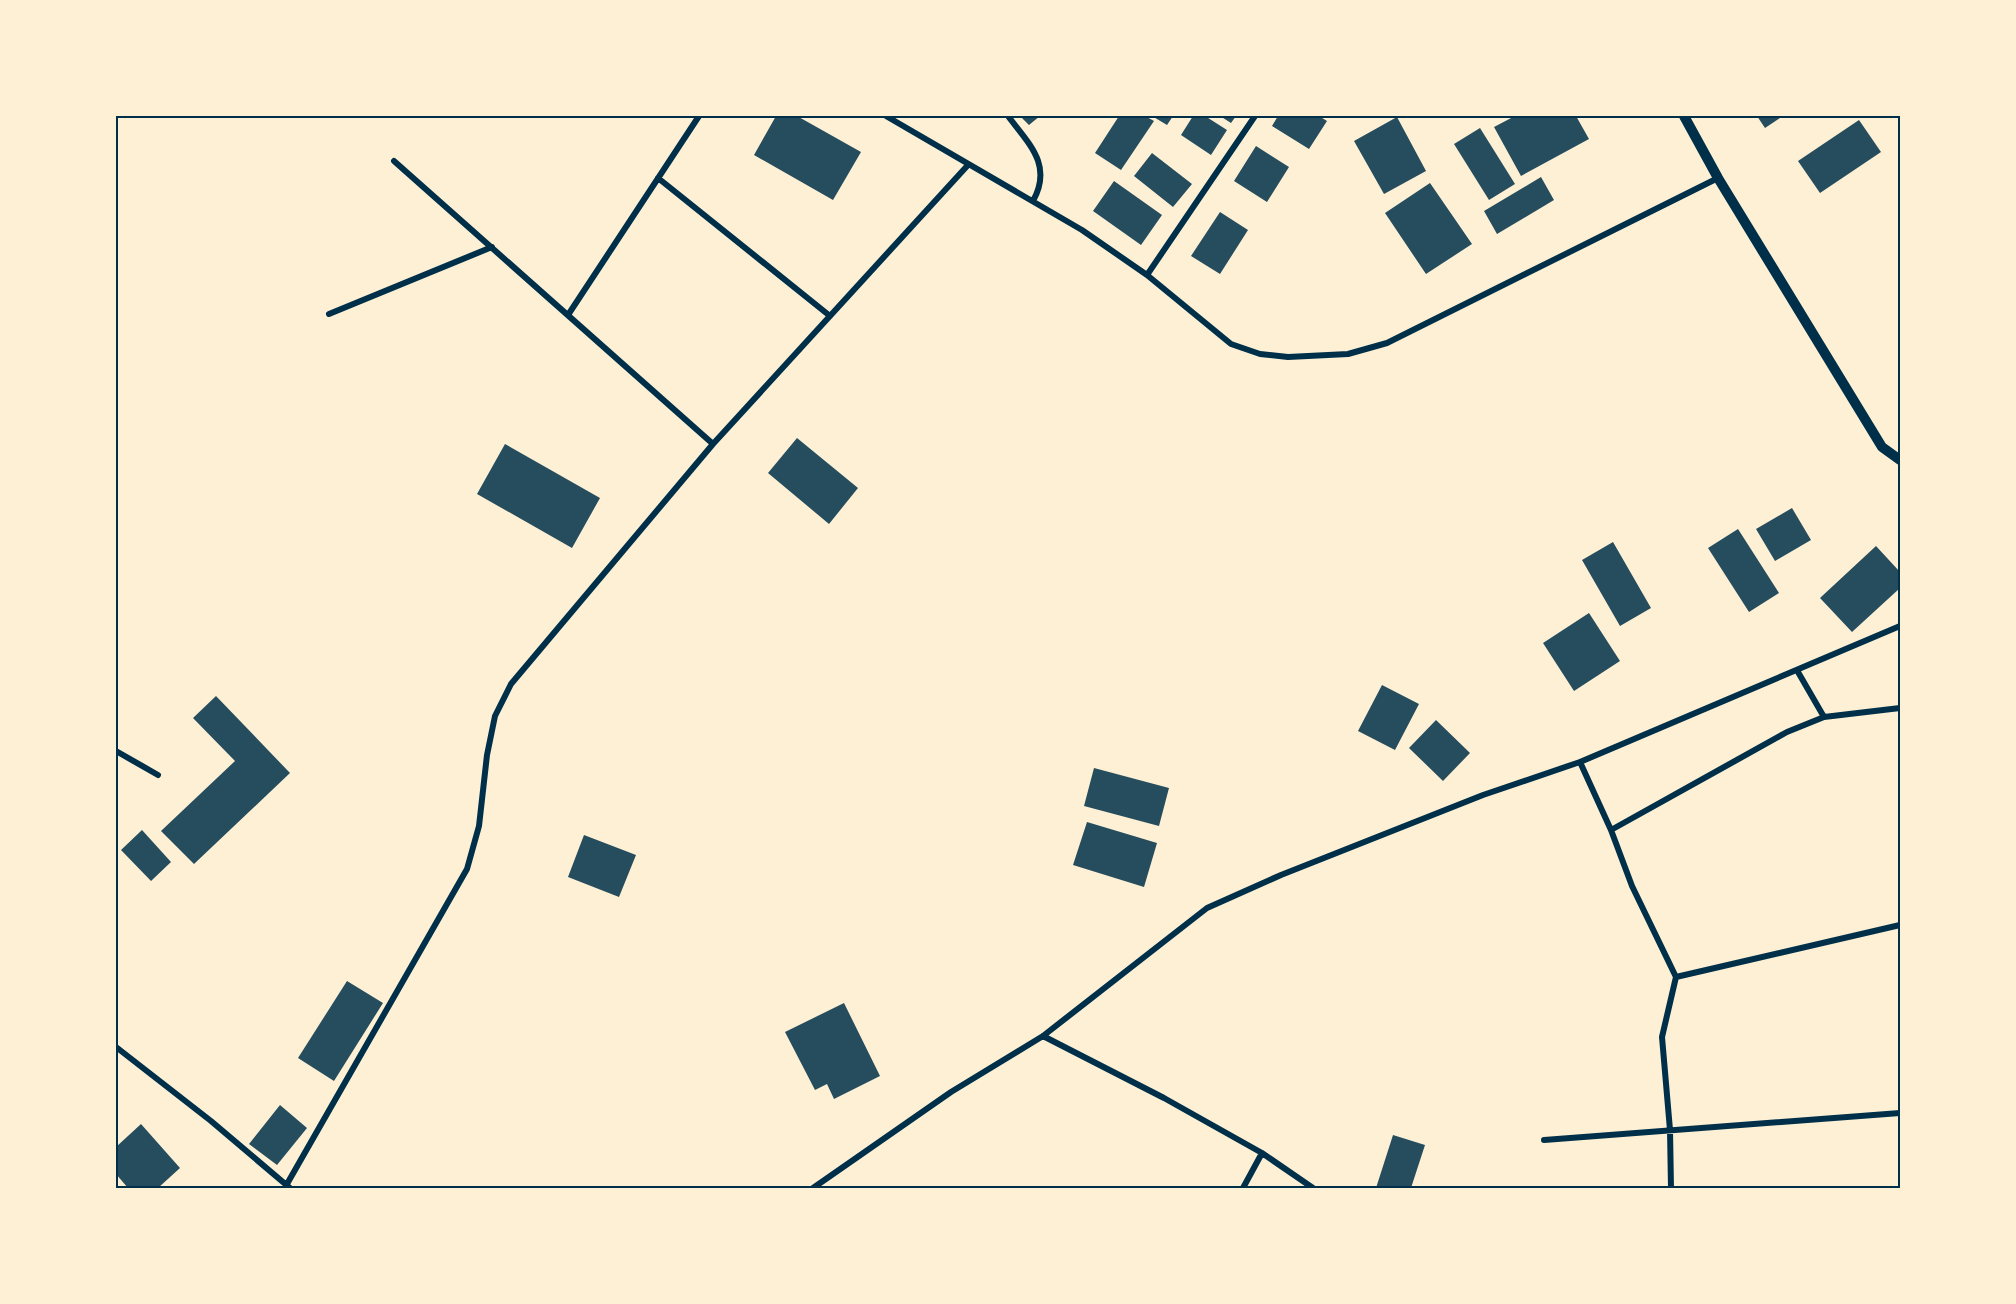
<svg xmlns="http://www.w3.org/2000/svg" width="2016" height="1304" viewBox="0 0 2016 1304" font-family="'Zilla Slab',serif">
<style>
.building{fill:#264d5e}
.lines{fill:none;stroke-linecap:round;stroke-linejoin:round}
.minor{stroke:#003049;stroke-width:6}
.tertiary{stroke:#003049;stroke-width:10}
.neatline{fill:none;stroke:#003049;stroke-width:2}
</style>
<rect width="100%" height="100%" fill="#fdf0d5"/>
<path class="building" d="M776,116h21l64,36 -28,48 -79,-45z
M1020,116h20l-11,9z
M1119,116h26l9,5 -33,49 -26,-17z
M1152,116h21l-6,9z
M1193,116h12l22,14 -16,25 -30,-20z
M1220,116h16l-5,7z
M1278,116h41l8,5 -18,28 -37,-23z
M1515,116h61l13,23 -68,37 -27,-49z
M1757,116h26l-18,12z
M1397,117l29,54 -42,23 -30,-53z
M1859,120l22,32 -61,41 -22,-32z
M1480,128l35,56 -26,16 -35,-56z
M1256,146l33,21 -22,35 -33,-21z
M1152,153l40,31 -19,23 -39,-31z
M1541,177l13,23 -57,34 -13,-23z
M1114,181l48,34 -21,30 -48,-34z
M1430,183l42,61 -46,30 -41,-61z
M1220,212l28,18 -28,44 -29,-18z
M797,438l61,50 -29,36 -61,-51z
M505,444l95,54 -28,50 -95,-54z
M1792,508l19,32 -36,21 -19,-32z
M1738,529l41,64 -30,19 -41,-64z
M1613,542l38,66 -31,18 -38,-66z
M1876,546l24,26v16l-48,44 -32,-34z
M1589,613l31,48 -46,30 -31,-48z
M1382,685l37,19 -24,46 -37,-19z
M216,696l74,77 -96,91 -33,-33 74,-70 -42,-43z
M1436,720l34,33 -27,28 -34,-33z
M1094,768l75,20 -10,38 -75,-20z
M1087,822l70,21 -13,44 -71,-22z
M142,830l29,32 -20,19 -30,-31z
M584,835l52,20 -17,42 -51,-20z
M347,981l36,22 -49,78 -36,-23z
M844,1003l36,73 -46,23 -7,-15 -12,6 -30,-58z
M280,1105l27,23 -30,37 -28,-21z
M141,1124l39,44 -22,20h-30l-12,-14v-27z
M1393,1135l32,10 -14,43h-35z"/>
<g class="lines">
<path class="minor" d="M886,116l196,114 65,45 108,-159
M1008,116c21,28 45,49 25,85
M394,161l319,283
M658,178l172,138
M1147,275l84,69 29,10 28,3 60,-3 39,-11 331,-165
M329,314l163,-67
M568,315l131,-199
M1824,717l76,-9
M116,751l42,24
M1580,762l31,68 21,56 44,91 -14,60 8,93 1,58
M1611,830l176,-98 37,-15 -26,-45
M1676,977l224,-52
M1043,1036l121,62 98,55 51,35
M116,1047l95,74 79,67
M1544,1140l356,-27
M287,1184l180,-315 12,-43 8,-71 8,-39 16,-32 202,-240 255,-279
M813,1188l138,-96 92,-56 164,-128 74,-33 202,-80 97,-33 320,-136
M1243,1188l19,-35"/>
<path class="tertiary" d="M1684,116l34,62 164,269 18,13"/>
</g>
<rect width="2016" height="1304" fill="none" stroke="#fdf0d5" stroke-width="234"/>
<rect x="117" y="117" width="1782" height="1070" class="neatline"/>
</svg>
